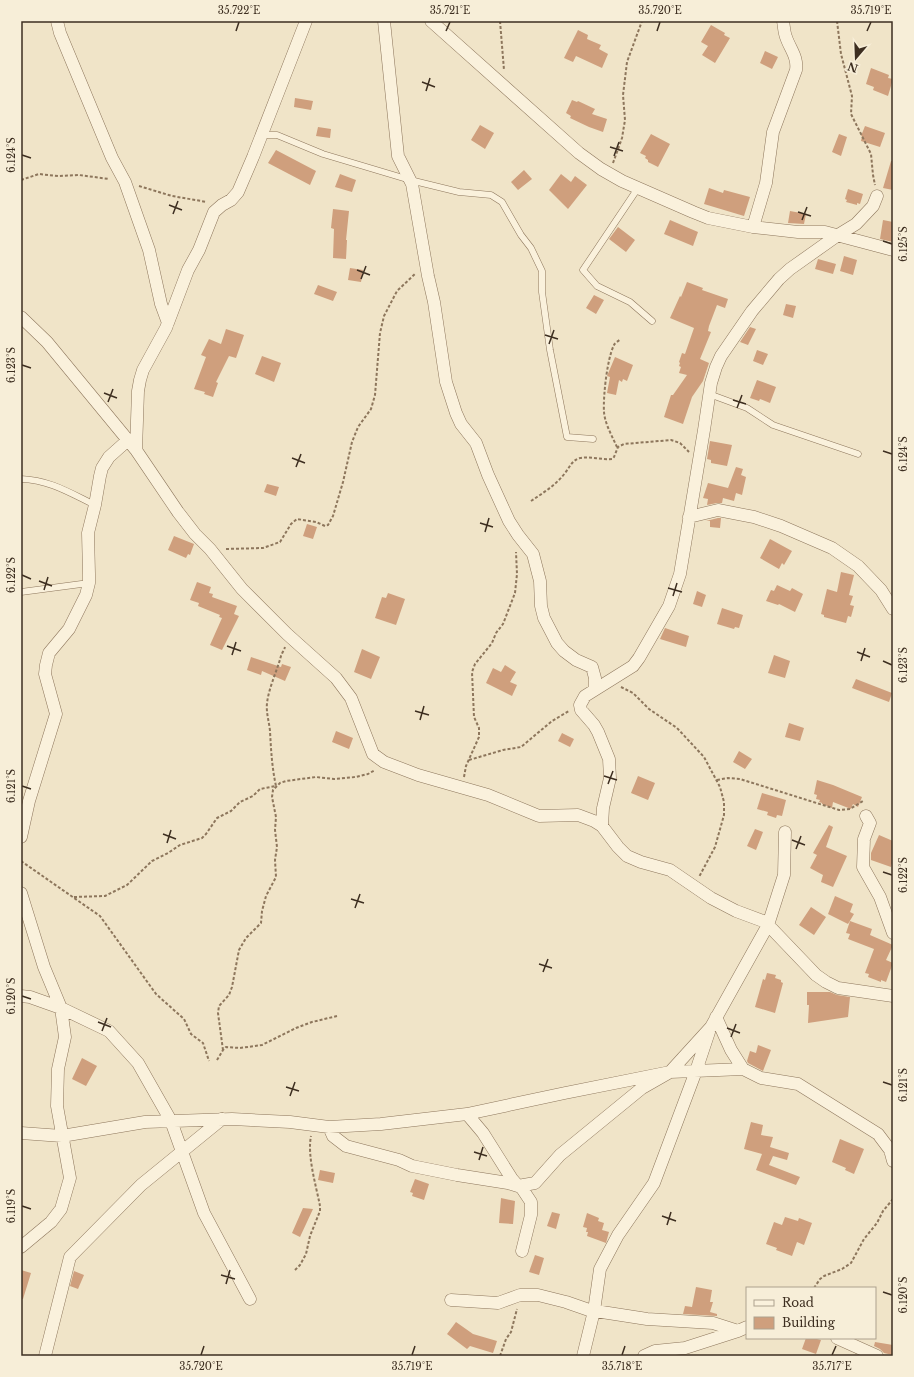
<svg xmlns="http://www.w3.org/2000/svg" width="914" height="1377" viewBox="0 0 914 1377" font-family="'Libre Baskerville',serif">
<style>
.building{fill:#cf9f7d}
.lines{fill:none;stroke-linecap:round;stroke-linejoin:round}
.lane-casing{stroke:#8d765c;stroke-width:7}
.street-casing{stroke:#8d765c;stroke-width:13}
.path{stroke:#8d765c;stroke-width:2;stroke-dasharray:3 2;stroke-linecap:butt}
.lane{stroke:#faf1dc;stroke-width:6}
.street{stroke:#faf1dc;stroke-width:12}
.ticks{fill:none;stroke:#3d2e20;stroke-width:1.5}
.neatline{fill:none;stroke:#3d2e20;stroke-width:1.5}
.ticks-label{font-size:10px;text-anchor:middle;fill:#3d2e20}
</style>
<rect width="100%" height="100%" fill="#f0e4c8"/>
<path class="building" d="M711,25l14,8 -1,2 6,3 -15,25 -13,-8 6,-9 -7,-4z
M578,30l10,5 -1,4 14,6 -2,4 9,5 -6,14 -26,-12 -3,6 -9,-4z
M765,51l13,6 -6,12 -12,-6z
M871,68l18,7 -1,3 5,1 -5,17 -15,-6 1,-3 -8,-3z
M295,98l18,3 -2,9 -17,-3z
M572,100l5,2 1,-1 17,8 -3,5 15,5 -4,13 -14,-5 -19,-9 1,-2 -5,-3z
M480,125l14,8 -9,16 -14,-9z
M865,126l20,7 -5,14 -19,-6 1,-5h-1z
M318,127l13,2 -1,9 -14,-2z
M651,134l19,10 -12,23 -10,-5v-2l-3,-2 1,-2 -6,-3z
M839,134l8,3 -6,19 -9,-4z
M276,150l40,21 -6,14 -42,-22z
M891,161h2v29l-10,-2z
M524,170l8,9 -14,11 -7,-8z
M340,174l16,6 -4,12 -17,-5z
M561,174l10,8 4,-6 12,9 -19,24 -19,-19z
M709,188l14,5 1,-3 26,7 -6,19 -40,-12z
M848,189l15,5 -3,10 -3,-1v2l-11,-3 1,-2 -2,-1z
M333,209l16,2 -3,29h1l-1,19 -13,-1 1,-29 -3,-1z
M790,211l16,3 -2,10 -16,-1z
M670,220l28,12 -5,14 -29,-12z
M883,220l10,2v20l-13,-3z
M618,227l17,13 -9,12 -17,-13z
M844,256l13,4 -4,15 -13,-4z
M818,259l18,5 -3,10 -18,-5z
M350,268l13,2 -2,12 -13,-2z
M687,282l16,6 -1,2 26,9 -3,9 -8,-3 -8,21 -1,5 3,1 -11,27 9,4 -6,18 -11,16 -9,27 -19,-7 7,-22h2l14,-20 -8,-2 2,-6 -2,-1 1,-3 -1,-1 3,-9 3,1 9,-26 -24,-10 10,-22 1,1z
M318,285l19,7 -4,9 -19,-7z
M594,295l10,5 -8,14 -10,-6z
M786,304l10,2 -3,12 -10,-3z
M750,327l6,2 -8,16 -8,-3z
M226,329l18,6 -8,23 -7,-2 -13,26 2,1 -5,14 -9,-3 1,-2 -11,-3 12,-32 -5,-2 8,-16 12,5z
M757,350l11,4 -5,11 -10,-4z
M262,356l19,7 -7,19 -19,-8z
M615,357l18,8 -6,16 -4,-2 -1,3 -3,-2 -3,15 -9,-2 3,-16 -3,-1z
M757,380l19,7 -6,16 -10,-4 -1,2 -9,-3z
M710,441l22,4 -5,21 -16,-3v-3l-4,-1z
M736,467l7,2 -2,6 5,2 -4,18 -6,-2 -2,8 -11,-3 -1,5h-5l-10,2 1,-6 -5,-1 5,-15 20,5z
M267,484l12,3 -3,9 -12,-4z
M718,518h3l-1,10 -10,-1v-6h-4z
M307,524l10,3 -4,12 -10,-3z
M174,536l20,8 -4,11 -2,-1 -2,4 -18,-8z
M770,539l22,12 -8,14 -2,-2 -3,6 -19,-11z
M841,572l13,3 -5,20 4,1 -3,9 4,1 -3,11 -3,-1 -2,7 -22,-6v-2l-3,-1 6,-25 10,3z
M197,582l14,5 -2,6 4,1 -1,3 25,9 -3,8 5,2 -17,34 -12,-5 12,-27 -3,-1 1,-2 -22,-9 1,-3 -9,-3z
M777,585l13,6 2,-3 11,6 -8,18 -16,-8 -1,1 -12,-4 5,-11 3,1z
M697,591l9,4 -4,12 -9,-3z
M388,593l17,6 -9,26 -21,-7 7,-21 4,1z
M722,608l21,7 -4,13 -4,-1 -1,2 -17,-5z
M665,628l24,8 -3,11 -26,-8z
M362,649l18,8 -9,22 -17,-7z
M774,655l16,6 -5,17 -17,-5z
M251,657l30,10 1,-3 9,3 -6,14 -23,-10 -1,4 -14,-5z
M505,665l11,7 -6,10 7,3 -5,11 -26,-13 7,-15 8,4z
M856,679l36,14 -3,9 -37,-14z
M789,723l15,5 -4,13 -15,-4z
M336,731l17,7 -4,11 -17,-7z
M562,733l12,6 -4,8 -12,-6z
M739,751l13,8 -7,10 -12,-7z
M638,776l17,7 -7,17 -17,-7z
M817,780l16,5 29,12 -4,10 -5,-3 -2,5 -18,-7 -1,6 -10,-4v-1l-3,-1 1,-2 -4,-1 1,-4 -3,-1z
M762,793l24,7 -4,16 -5,-1 -1,3 -9,-3 1,-3 -11,-3z
M829,825l4,2 -7,20 21,9 -14,31 -12,-5 2,-7 -13,-7 7,-13 -4,-2z
M755,829l8,3 -7,18 -9,-4z
M879,835l14,6v19l-2,7 -20,-7v-7z
M835,896l18,8 -3,8 4,2 -6,10 -20,-10z
M811,907l15,10 -12,18 -15,-10z
M850,921l22,8 -2,6 23,10 -7,15 7,3 -7,19 -5,-2v2l-13,-5 1,-3 -4,-1 9,-24 -26,-10 2,-5 -4,-1z
M767,973l9,2 -1,3 6,2v2l2,1 -8,30 -20,-6 8,-28 2,1z
M807,992h23l7,3 13,2 -2,20 -40,6 1,-18h-2z
M758,1045l13,5 -8,21 -15,-8 -1,-2 3,-10 6,2z
M82,1058l15,8 -11,20 -14,-7z
M751,1122l12,3 -2,10 12,2 -3,10 19,6 -2,7 -14,-4 -4,9 31,12 -4,8 -40,-15 6,-16 -18,-5z
M840,1139l24,10 -10,25 -9,-4 1,-2 -14,-6z
M320,1170l15,3 -2,10 -15,-3z
M415,1179l14,5 -5,16 -12,-4 1,-3 -3,-1z
M501,1198l14,3 -2,23 -14,-1z
M303,1208l10,1 -13,28 -8,-4z
M552,1212l8,2 -4,15 -9,-3z
M587,1213l12,5 -1,3 6,2 -2,7 7,2 -3,11 -19,-7 1,-4h-2l1,-4 -4,-1z
M785,1217l13,4 1,-3 13,5 -8,22 -7,-3 -5,14 -16,-6 1,-2 -11,-4 8,-22 8,3z
M535,1255l9,3 -5,17 -10,-3z
M21,1270l10,3 -8,26h-2z
M74,1271l10,4 -6,14 -8,-3z
M696,1287l16,3 -2,12h3l-3,10 7,2v2l-34,-2 2,-8 7,1z
M456,1322l17,12 24,7 -4,12 -23,-7 -3,3 -20,-15z
M806,1338h7l8,2 -5,14 -14,-5z
M875,1342l18,3v10l-9,-2 -4,-4 -6,-3z"/>
<g class="lines">
<defs>
<path id="lane" d="M262,135h15l46,19 87,26 49,12 32,3 11,7 19,33 10,13 11,23v21l8,58 17,87 26,2
M638,188l-55,82 14,16 33,16 22,19
M709,394l38,14 26,17 85,29
M21,479c29,1 49,14 74,26
M21,592l68,-9"/>
<path id="street" d="M57,21l3,12 52,125 13,24 24,68 12,54 7,19
M384,21l14,135 14,28 16,92 6,26 12,80 10,31 5,11 15,19 12,32 21,46 9,14 15,19 7,27 1,25 3,12 13,25 7,8 12,9 16,7 3,11v11
M431,21l148,132 22,16 21,12 71,31 15,6 45,9 45,5h27l68,18
M753,227l13,-44 7,-51 23,-62c2,-13 -6,-21 -10,-33 -2,-5 -2,-11 -3,-16
M21,317l26,25 89,108 42,62 17,22 15,15 32,40 45,45 49,44 15,20 22,56 11,8 34,13 70,20 51,21 39,-1 16,6 8,5 16,21 9,9 14,6 29,8 41,28 25,13 27,10 9,8 44,46 10,7 12,6 55,8
M136,450l2,-59 2,-11 3,-10 23,-42 22,-58 11,-20 15,-38 8,-7 9,-5 7,-8 15,-35 53,-136
M689,517l29,-7 36,7 27,9 51,22 26,18 23,24 12,19
M866,816l4,7 -6,16 -1,28 17,30 13,36
M602,826l1,-18 7,-30 -1,-19 -11,-27 -4,-7 -13,-15 -1,-5 5,-9 48,-30 6,-8 30,-52 11,-32 24,-144 7,-47 5,-16 5,-11 31,-45 27,-32 11,-10 48,-34 18,-11 17,-18 4,-10
M21,837l8,-36 27,-87 -11,-40 1,-9 3,-12 20,-24 17,-34 3,-12v-9l-1,-41 7,-28 5,-29 2,-8 7,-11 19,-17
M21,893l23,74 17,41 4,29 -7,32 -1,37 13,72 -9,31 -10,13 -30,25
M21,996l9,1 31,11 48,23 29,32 33,58 33,92 46,86
M716,1017l15,33 12,19 18,9 37,6 80,50 12,16 3,11
M467,1114l16,19 29,46 6,7 17,-3 25,-28 82,-67 28,-16 73,-3
M329,1127l4,9 13,10 53,14 13,6 45,9 51,8 13,4 10,15v13l-9,36
M21,1133l41,3 83,-14 87,-3 58,3 39,5 52,-3 86,-10 98,-21 105,-21 41,-45 57,-102 16,-50 1,-43
M451,1300l47,3 22,-8h18l28,7 23,8 58,9 66,4 25,8 9,-4
M837,1338l40,18
M45,1356l25,-99 71,-72 81,-66
M583,1356l11,-45 6,-42 18,-34 36,-52 42,-112 13,-39
M644,1356l11,-5 30,-3 53,-17"/>
</defs>
<use href="#lane" class="lane-casing"/>
<use href="#street" class="street-casing"/>
<path class="path" d="M500,21l4,49
M837,21l4,33 11,42 -1,18 20,40 2,21 2,10
M613,163l9,-25 3,-18 -2,-25 4,-33 15,-41
M21,180l18,-6 19,2 21,-1 30,4
M139,186l33,10 35,6
M617,447c-5,-11 -12,-23 -13,-35 -1,-15 3,-53 10,-67 1,-2 4,-4 7,-6
M531,501c12,-8 25,-16 34,-28 5,-6 7,-13 15,-15 10,-2 22,2 32,1l2,-2 4,-10 6,-3 47,-4 9,3 9,9
M226,549l37,-1 17,-6 11,-18 6,-5 19,3 9,4 3,-1 5,-9 10,-34 9,-40 6,-15 13,-18 4,-14 5,-62 4,-17 13,-25 19,-18
M621,687l12,6 16,16 28,19 27,29 16,30 4,15v13l-9,32 -16,30
M469,760l34,-10 18,-3 31,-26 17,-10
M464,777l2,-11 13,-29v-9l-5,-11 -2,-45 3,-8 17,-21 4,-10 7,-9 12,-31 2,-19 -1,-22
M717,780l11,-2 12,1 99,31 11,-1 13,-8
M21,861l79,55 56,78 28,25 7,15 12,9 6,18
M74,897l31,-1 22,-11 25,-24 16,-8 12,-8 22,-7 4,-4 11,-16 14,-7 9,-9 13,-6 7,-7 16,-3c-4,-18 -5,-36 -6,-55 -1,-10 -4,-18 -3,-28 2,-16 10,-32 14,-47 1,-3 3,-6 4,-9
M223,1050l-5,-37 1,-7 10,-11 3,-8 7,-37 7,-12 15,-15 1,-12 4,-15 10,-19 -1,-17 2,-13 -2,-17 1,-13 -4,-20 1,-7 7,-7 6,-2 30,-4 18,2 22,-2 12,-3 7,-4
M217,1060l6,-10 3,-3 14,1 22,-3 34,-17 16,-6 25,-6
M295,1270l5,-5 6,-11 4,-18 10,-25v-5c-4,-21 -13,-50 -9,-70
M814,1288l6,-9 4,-3 18,-7 9,-6 13,-24 13,-16 6,-12 10,-12
M500,1356l6,-17 5,-7 6,-23"/>
<use href="#lane" class="lane"/>
<use href="#street" class="street"/>
</g>
<path class="ticks" d="M236,31l3,-9M446,31l4,-9M657,31l3,-9M867,31l4,-9M422,82l13,5M426,91l4,-13M610,147l13,4M22,155l9,3M614,156l5,-14M169,205l13,5M798,212l13,4M173,214l5,-13M802,220l5,-13M883,241l9,3M357,270l13,5M361,279l5,-13M545,335l13,4M549,344l5,-14M22,365l9,3M104,393l13,5M733,400l13,4M108,402l5,-13M737,408l5,-13M883,451l9,3M292,458l13,5M296,467l5,-13M480,523l13,4M485,532l4,-14M22,575l9,4M39,581l13,5M668,588l14,4M44,590l4,-13M673,596l4,-13M227,646l14,5M857,652l13,5M232,655l4,-13M861,661l4,-13M883,661l9,4M415,711l14,4M420,720l4,-14M604,776l13,4M608,784l5,-13M22,786l9,3M163,834l13,5M792,840l13,5M167,843l4,-13M796,849l5,-13M883,872l9,3M351,899l13,4M355,908l5,-14M539,964l13,4M543,972l5,-13M22,996l9,3M98,1022l13,5M727,1028l13,5M102,1031l5,-13M731,1037l5,-13M883,1082l9,3M286,1087l13,4M290,1096l5,-14M474,1152l13,4M479,1160l4,-13M22,1206l9,3M662,1216l14,5M667,1225l4,-13M221,1275l14,4M226,1284l4,-14M883,1292l9,3M201,1355l3,-9M412,1355l3,-9M622,1355l3,-9M832,1355l4,-9"/>
<rect width="914" height="1377" fill="none" stroke="#f7eed8" stroke-width="44"/>
<rect x="746" y="1287" width="130" height="52" fill="#f7eed8" stroke="#ada18e"/>
<rect x="754" y="1300" width="20" height="6" fill="#faf1dc" stroke="#ada18e"/>
<text x="782" y="1307" font-size="12" fill="#3d2e20">Road</text>
<rect x="754" y="1317" width="20" height="12" fill="#cf9f7d" stroke="#ada18e"/>
<text x="782" y="1327" font-size="12" fill="#3d2e20">Building</text>
<g transform="translate(856 58) rotate(199)" stroke="#f7eed8" stroke-width="3" paint-order="stroke">
<path d="M0-3L7 15L0 10L-7 15Z" fill="#3d2e20"/>
<text y="-6" font-size="11" font-weight="bold" text-anchor="middle" fill="#3d2e20">N</text>
</g>
<rect x="22" y="22" width="870" height="1333" class="neatline"/>
<g class="ticks-label">
<text x="239" y="14">35.722°E</text>
<text x="450" y="14">35.721°E</text>
<text x="660" y="14">35.720°E</text>
<text x="871" y="14">35.719°E</text>
<text transform="translate(11 155) rotate(-90)" y="4">6.124°S</text>
<text transform="translate(903 244) rotate(-90)" y="4">6.125°S</text>
<text transform="translate(11 365) rotate(-90)" y="4">6.123°S</text>
<text transform="translate(903 454) rotate(-90)" y="4">6.124°S</text>
<text transform="translate(11 575) rotate(-90)" y="4">6.122°S</text>
<text transform="translate(903 665) rotate(-90)" y="4">6.123°S</text>
<text transform="translate(11 786) rotate(-90)" y="4">6.121°S</text>
<text transform="translate(903 875) rotate(-90)" y="4">6.122°S</text>
<text transform="translate(11 996) rotate(-90)" y="4">6.120°S</text>
<text transform="translate(903 1085) rotate(-90)" y="4">6.121°S</text>
<text transform="translate(11 1206) rotate(-90)" y="4">6.119°S</text>
<text transform="translate(903 1295) rotate(-90)" y="4">6.120°S</text>
<text x="201" y="1370">35.720°E</text>
<text x="412" y="1370">35.719°E</text>
<text x="622" y="1370">35.718°E</text>
<text x="832" y="1370">35.717°E</text>
</g>
</svg>
